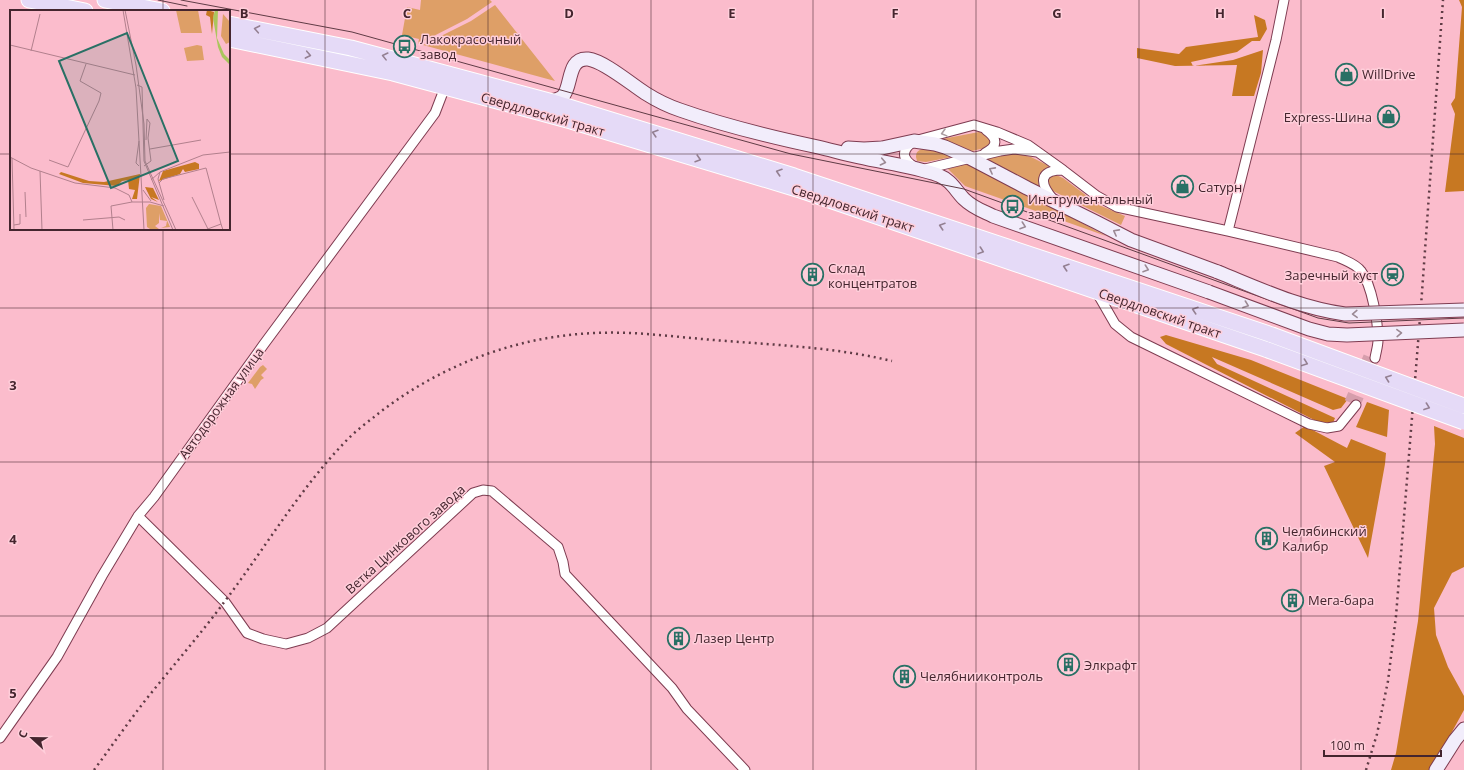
<svg xmlns="http://www.w3.org/2000/svg" width="1464" height="770" viewBox="0 0 1464 770" font-family="'Open Sans',sans-serif">
<style>
.green{fill:#de9f67}
.forest{fill:#c77822}
.lines{fill:none;stroke-linecap:round;stroke-linejoin:round}
.street-tunnel{stroke:#d69eac;stroke-width:9;stroke-dasharray:9 4.5;stroke-linecap:butt}
.street-casing{stroke:#7e3c51;stroke-width:11}
.secondary-casing{stroke:#7e3c51;stroke-width:15}
.primary-casing{stroke:#fff;stroke-width:17}
.street{stroke:#fff;stroke-width:9}
.secondary{stroke:#f2edfb;stroke-width:13}
.primary{stroke:#e5daf7;stroke-width:15}
.tram{stroke:#5f3b45;stroke-width:1}
.rail{stroke:#5f3b45;stroke-width:2.5;stroke-dasharray:2 4;stroke-linecap:butt}
.secondary-bridge-casing{stroke:#7e3c51;stroke-width:15;stroke-linecap:butt}
.primary-bridge-casing{stroke:#fff;stroke-width:17;stroke-linecap:butt}
.secondary-bridge{stroke:#f2edfb;stroke-width:13}
.primary-bridge{stroke:#e5daf7;stroke-width:15}
.oneway{stroke:#948092}
.oneway2{stroke:#ab9da1}
.oneway3{stroke:#9b8994}
.grid{fill:none;stroke:#44252e;stroke-width:1;stroke-opacity:0.55}
.labels{text-anchor:middle;dominant-baseline:central;stroke-width:3;stroke-linejoin:round;paint-order:stroke}
.poi-label{font-size:13px;fill:#44252e;stroke:#ffceda;text-anchor:start}
.street-label{font-size:13px;fill:#44252e;stroke:#ffceda}
.inset-road{fill:none;stroke:#b2808d;stroke-width:1}
.view{fill:#297065;fill-opacity:0.15;stroke:#297065;stroke-width:2}
.inset-edge{fill:none;stroke:#44252e;stroke-width:2}
.grid-label{font-size:13px;text-anchor:middle;font-weight:bold;fill:#44252e;stroke:#ffceda;stroke-width:3;stroke-linejoin:round;paint-order:stroke}
</style>
<rect width="100%" height="100%" fill="#fbbccc"/>
<path class="green" d="M421,0h69l2,2 -25,17 -49,25 1,-5 -17,-4 5,-28 13,3z
M495,5l60,76 -132,-36 48,-24z
M979,132l8,3 5,4 -3,8 -17,4 -30,-12z
M929,148l28,8 -31,6 -9,-1 -1,-4c0,-8 6,-8 13,-9z
M1014,153l17,4 18,9c-8,6 -13,12 -9,22l-55,-29 14,-4z
M970,163l136,73 -141,-50 -17,-17z
M1056,175l7,3 36,27 26,11 -4,9 -68,-34 -3,-3 -2,-6 2,-6z
M263,365l4,4 -6,6 3,3 -3,2 -6,9 -3,-5 -4,-1 12,-16z"/>
<path class="forest" d="M1459,0h5v191l-19,1 10,-78 -4,-10 4,-6 7,-91z
M1254,15l11,5 2,9 -7,12h-8l-15,11 -46,10 2,4 40,-6 30,-10 -2,23 -7,23h-22l5,-31 -62,1 -38,-8v-10l42,6 7,-7 72,-10z
M1166,335l85,25 97,39 -7,9 -8,2 -121,-53 5,7 118,54 -2,5 -15,-1 -152,-78 -6,-7z
M1367,402l22,8 -2,27 -31,-10z
M1305,426l42,22 4,-9 35,14 -1,11 -17,94 -44,-92 11,-4 -40,-29z
M1434,426l30,12v129l-12,6 -18,35 2,27 12,32 16,29v14l-33,60h-40l5,-17 22,-132 17,-177z"/>
<g class="lines">
<path class="street-tunnel" d="M1349,402l19,-46
M1356,405l19,-47"/>
<defs>
<path id="street" d="M1037,152l-23,-3 -14,2 -79,19c-16,-7 -24,-17 -7,-29l60,-16 23,7 31,13 35,25 34,26 20,11 111,24 110,26c8,4 18,7 23,14 11,14 17,51 17,69 0,6 -2,12 -3,18
M985,153c14,-7 12,-15 1,-23
M1053,199c-14,-16 -14,-29 10,-29
M1228,231l48,-191 8,-40
M1096,291l19,33 16,13 178,87 18,4 12,-2 17,-21
M138,516l87,86 22,31 16,6 23,5 22,-6 19,-10 146,-135 10,-3 9,1 66,56 5,15 2,12 107,114 15,21 58,61
M0,738l57,-81 45,-81 36,-60 16,-19 110,-153 171,-231 10,-26"/>
<path id="secondary" d="M549,101c5,-1 10,-1 14,-5 9,-9 4,-39 25,-37 16,2 43,25 57,34 11,7 23,13 35,17 45,16 91,27 138,37 13,3 27,7 41,10 26,6 53,9 79,18 13,5 18,16 26,24 9,9 19,12 29,17l216,76
M848,148l16,1 18,-1 32,-7 21,3 10,3 25,11 57,30 69,34 35,18 87,32
M1436,770l19,-30 9,-11"/>
<path id="primary" d="M29,0l56,11
M105,0l57,11
M229,24l122,24 198,53 245,75 478,159
M229,39l164,34 178,48 226,68 471,161"/>
</defs>
<use href="#street" class="street-casing"/>
<use href="#secondary" class="secondary-casing"/>
<use href="#primary" class="primary-casing"/>
<use href="#street" class="street"/>
<use href="#secondary" class="secondary"/>
<use href="#primary" class="primary"/>
<path class="tram" d="M158,0l29,6
M181,0l171,32 439,122 173,35 354,129 31,5 115,-5"/>
<path class="rail" d="M94,770c17,-23 33,-46 50,-68 27,-34 56,-67 81,-101 40,-53 74,-111 120,-159 10,-11 23,-20 34,-29 62,-48 138,-77 216,-80 40,-2 80,4 119,7 60,5 120,7 178,21
M1366,770l11,-36 11,-53 8,-65 25,-310 22,-306"/>
<defs>
<path id="secondary-bridge" d="M1218,272c42,17 82,36 127,42l119,-4
M1209,292l100,37 19,5 19,1 117,-5"/>
<path id="primary-bridge" d="M1272,335l192,71
M1268,350l196,72"/>
</defs>
<use href="#secondary-bridge" class="secondary-bridge-casing"/>
<use href="#primary-bridge" class="primary-bridge-casing"/>
<use href="#secondary-bridge" class="secondary-bridge"/>
<use href="#primary-bridge" class="primary-bridge"/>
</g>
<defs><path id="oneway-chevron" d="M-2-3.5L2.5 0L-2 3.5" fill="none" stroke-width="1.6" stroke-linecap="round" stroke-linejoin="round"/></defs>
<g class="oneway">
<use href="#oneway-chevron" transform="translate(257 29) rotate(-169)"/>
<use href="#oneway-chevron" transform="translate(308 55) rotate(11)"/>
<use href="#oneway-chevron" transform="translate(385 56) rotate(-166)"/>
<use href="#oneway-chevron" transform="translate(655 133) rotate(-163)"/>
<use href="#oneway-chevron" transform="translate(698 159) rotate(17)"/>
<use href="#oneway-chevron" transform="translate(779 172) rotate(-162)"/>
<use href="#oneway-chevron" transform="translate(942 226) rotate(-162)"/>
<use href="#oneway-chevron" transform="translate(981 251) rotate(19)"/>
<use href="#oneway-chevron" transform="translate(1066 267) rotate(-162)"/>
<use href="#oneway-chevron" transform="translate(1195 310) rotate(-162)"/>
<use href="#oneway-chevron" transform="translate(1305 363) rotate(20)"/>
<use href="#oneway-chevron" transform="translate(1388 378) rotate(-160)"/>
<use href="#oneway-chevron" transform="translate(1427 407) rotate(20)"/>
</g>
<use class="oneway2" href="#oneway-chevron" transform="translate(944 133) rotate(165)"/>
<g class="oneway3">
<use href="#oneway-chevron" transform="translate(883 162) rotate(12)"/>
<use href="#oneway-chevron" transform="translate(992 170) rotate(-152)"/>
<use href="#oneway-chevron" transform="translate(1023 226) rotate(19)"/>
<use href="#oneway-chevron" transform="translate(1116 232) rotate(-152)"/>
<use href="#oneway-chevron" transform="translate(1146 269) rotate(19)"/>
<use href="#oneway-chevron" transform="translate(1246 305) rotate(20)"/>
<use href="#oneway-chevron" transform="translate(1355 314) rotate(178)"/>
<use href="#oneway-chevron" transform="translate(1399 333) rotate(-2)"/>
</g>
<path class="grid" d="M163,0v11M325,0v770M488,0v770M651,0v770M813,0v770M976,0v770M1139,0v770M1301,0v770M0,154h11M229,154h1235M163,229v541M0,308h1464M0,462h1464M0,616h1464"/>
<defs>
<symbol id="bus-ring" viewBox="-11 -11 22 22"><circle r="9.5" fill="#ffceda" stroke="#297065" stroke-width="1.5"/><path d="M-5-6H5V4H4V6H2V4H-2V6H-4V4H-5ZM-3.5-4V0h7V-4ZM-3.5 1.2v1.5H-2V1.2ZM2 1.2v1.5H3.5V1.2Z" fill="#297065"/></symbol>
<symbol id="shop-ring" viewBox="-11 -11 22 22"><circle r="9.5" fill="#ffceda" stroke="#297065" stroke-width="1.5"/><path d="M-5-2.5h2.3a2.7 3.5 0 0 1 5.4 0H5L5.5 6h-11ZM-1.5-2.5h3a1.5 2.3 0 0 0-3 0Z" fill="#297065"/></symbol>
<symbol id="building-ring" viewBox="-11 -11 22 22"><circle r="9.5" fill="#ffceda" stroke="#297065" stroke-width="1.5"/><path d="M-4-6H4V6H1V3H-1V6H-4ZM-2.5-4.3h1.7v1.8h-1.7ZM.8-4.3h1.7v1.8H.8ZM-2.5-1h1.7V.8h-1.7ZM.8-1h1.7V.8H.8Z" fill="#297065"/></symbol>
<symbol id="station-ring" viewBox="-11 -11 22 22"><circle r="9.5" fill="#ffceda" stroke="#297065" stroke-width="1.5"/><path d="M-3-6H3Q5-6 5-4V2Q5 4 3 4L4.5 6H3L1.5 4h-3L-3 6H-4.5L-3 4Q-5 4-5 2V-4Q-5-6-3-6ZM-3.5-4v3h7v-3ZM-3.5 1v1.5H-2V1ZM2 1v1.5H3.5V1Z" fill="#297065"/></symbol>
</defs>
<g fill-rule="evenodd">
<use href="#bus-ring" x="392" y="34" width="25" height="25"/>
<use href="#shop-ring" x="1334" y="62" width="25" height="25"/>
<use href="#shop-ring" x="1376" y="104" width="25" height="25"/>
<use href="#shop-ring" x="1170" y="174" width="25" height="25"/>
<use href="#bus-ring" x="1000" y="194" width="25" height="25"/>
<use href="#building-ring" x="800" y="262" width="25" height="25"/>
<use href="#station-ring" x="1380" y="262" width="25" height="25"/>
<use href="#building-ring" x="1254" y="526" width="25" height="25"/>
<use href="#building-ring" x="1280" y="588" width="25" height="25"/>
<use href="#building-ring" x="666" y="626" width="25" height="25"/>
<use href="#building-ring" x="1056" y="652" width="25" height="25"/>
<use href="#building-ring" x="892" y="664" width="25" height="25"/>
</g>
<g class="labels">
<g class="poi-label">
<text x="420" y="39">Лакокрасочный<tspan x="420" dy="15">завод</tspan></text>
<text x="1362" y="74">WillDrive</text>
<text x="1372" y="117" text-anchor="end">Express-Шина</text>
<text x="1198" y="187">Сатурн</text>
<text x="1028" y="199">Инструментальный<tspan x="1028" dy="15">завод</tspan></text>
<text x="828" y="268">Склад<tspan x="828" dy="15">концентратов</tspan></text>
<text x="1378" y="275" text-anchor="end">Заречный куст</text>
<text x="1282" y="531">Челябинский<tspan x="1282" dy="15">Калибр</tspan></text>
<text x="1308" y="600">Мега-бара</text>
<text x="694" y="638">Лазер Центр</text>
<text x="1084" y="665">Элкрафт</text>
<text x="920" y="676">Челябнииконтроль</text>
</g>
<g class="street-label">
<text transform="translate(543 114) rotate(16)">Свердловский тракт</text>
<text transform="translate(853 208) rotate(18)">Свердловский тракт</text>
<text transform="translate(1160 313) rotate(19)">Свердловский тракт</text>
<text transform="translate(221 403) rotate(-54)">Автодорожная улица</text>
<text transform="translate(405 539) rotate(-42)">Ветка Цинкового завода</text>
</g>
</g>
<g transform="translate(10 10)">
<rect width="220" height="220" fill="#fbbccc"/>
<path d="M188,0l4,23h-21l-5,-23zM213,4l7,8v20l-4,2 -5,-8zM187,35l5,1 2,14 -17,1 -3,-13zM139,194l12,2 9,21 -9,1 5,-2 1,-5 -7,-1 -1,-7v10l-4,3 4,3h-9l-3,-2 -1,-19z" fill="#de9f67"/>
<path d="M197,0l7,2 -2,22 -2,-17 -4,-2zM185,152l4,2v5l-14,3 -2,-3 -3,5 -21,7 4,-10zM51,162l28,9 15,1 36,-8 -3,25h-5l3,-9 -6,-1 -1,-9 -6,1 -5,5 -34,-3 -24,-9zM135,177l8,1 6,12 -8,-3 7,5 -7,-3z" fill="#c77822"/>
<path d="M205,0h3l-1,28 7,16 6,6v5l-8,-8 -4,-10 -5,-29z" fill="#aac65d"/>
<path class="inset-road" d="M113,0l13,78 8,142M115,0l11,55 8,59 1,37 31,69M0,35l125,30M21,41l9,-37M127,75l5,2 2,74 29,69M136,130l1,-21M129,131l-3,22 3,3M140,139l51,-9M0,147l21,11 44,15 40,5 14,7 3,7h18l14,4M2,148l2,72M39,150l19,7 31,-66 2,-8 -21,-12 6,-17M134,156l7,-5 -3,-23 2,-15 -3,-4M30,161l2,59M150,162l-2,7 6,21M141,170l9,-8 43,-17 27,-3M149,173l4,-4 43,-11 15,56M133,180l8,11M15,182l1,25M182,187l16,32M73,210l36,-3 6,3M4,215l6,-1v-10M103,220l-2,-24 21,-4M195,220l16,-6 2,6"/>
<path class="view" d="M117,23l51,128 -67,27 -52,-127z"/>
<rect width="220" height="220" class="inset-edge"/>
</g>
<g class="grid-label">
<text x="244" y="18">B</text>
<text x="407" y="18">C</text>
<text x="569" y="18">D</text>
<text x="732" y="18">E</text>
<text x="895" y="18">F</text>
<text x="1057" y="18">G</text>
<text x="1220" y="18">H</text>
<text x="1383" y="18">I</text>
<text x="13" y="390">3</text>
<text x="13" y="544">4</text>
<text x="13" y="698">5</text>
</g>
<g transform="translate(32 738) rotate(292)" stroke="#ffceda" stroke-width="3" paint-order="stroke">
<path d="M0-3L7 15L0 10L-7 15Z" fill="#44252e"/>
<text y="-6" font-size="11" font-weight="bold" text-anchor="middle" fill="#44252e">С</text>
</g>
<path d="M1324 750v6h117v-6" fill="none" stroke="#44252e" stroke-width="2"/>
<text x="1330" y="750" font-size="12" fill="#44252e" stroke="#ffceda" stroke-width="3" paint-order="stroke">100 m</text>
</svg>
